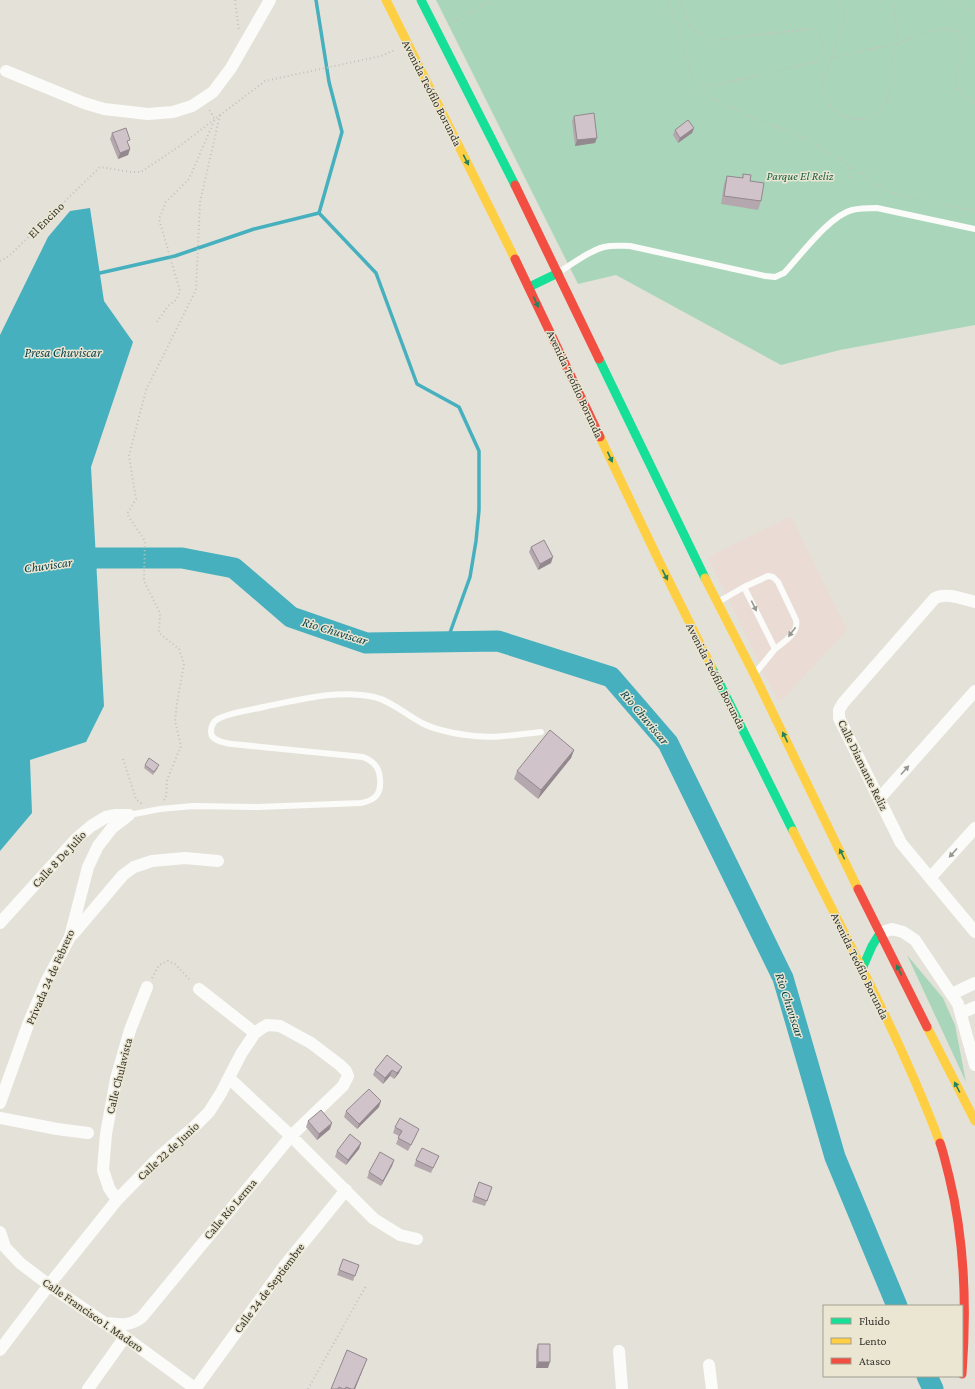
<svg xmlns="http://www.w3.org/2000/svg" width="975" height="1389" viewBox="0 0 975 1389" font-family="'Crimson Pro',serif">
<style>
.commercial{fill:#eadbd4}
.green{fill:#a9d6ba}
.water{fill:#46b0be}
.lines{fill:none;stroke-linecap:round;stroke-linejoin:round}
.stream{stroke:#46b0be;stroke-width:3.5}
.river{stroke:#46b0be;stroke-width:21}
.path{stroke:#c2c2bd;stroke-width:2;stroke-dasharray:1 3;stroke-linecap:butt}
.lane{stroke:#fbfbf9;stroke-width:6}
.street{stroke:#fbfbf9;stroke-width:12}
.fast{stroke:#16e098;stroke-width:9}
.slow{stroke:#ffcf43;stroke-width:9}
.jam{stroke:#f24e42;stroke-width:9}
.wall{fill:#b4a8ae}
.shaded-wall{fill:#92888d}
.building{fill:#d1c3ca;stroke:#92888d}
.oneway{fill:#28815d}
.oneway2{fill:#989893}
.labels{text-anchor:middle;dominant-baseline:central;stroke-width:3;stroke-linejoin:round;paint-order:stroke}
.street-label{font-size:12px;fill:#36342d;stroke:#eae6d2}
.park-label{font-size:12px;font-style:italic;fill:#195e40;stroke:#eae6d2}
.water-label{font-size:13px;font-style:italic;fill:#073f4a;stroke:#eae6d2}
</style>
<rect width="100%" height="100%" fill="#e4e2d8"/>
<path class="commercial" d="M791,516l56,114 -64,69 -5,3 -70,-145z"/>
<path class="green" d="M436,0h539v325l-135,25 -59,15 -165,-90 -38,9z
M907,955l36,43 12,27 11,57z"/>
<path class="water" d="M90,208l14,93 29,41 -42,125 13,239 -18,36 -56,18 2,53 -32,38v-516l48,-98 22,-26z"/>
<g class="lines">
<path class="stream" d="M316,0l13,82 13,50 -23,81
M100,273l75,-17 79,-27 65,-16 57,60 41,111 42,23 20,44v59l-3,31 -6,36 -23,64"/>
<path class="river" d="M68,562l28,-4h86l52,10 57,49 75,26 132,-2 113,36 57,66 115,235 52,179 62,149
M927,1376l6,13"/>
<path class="path" d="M235,0l4,31
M668,0l25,77 6,7 10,2 104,-23 8,-5c2,-16 4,-24 -13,-29l-93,11c-7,-2 -15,-4 -20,-9 -7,-7 -12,-22 -15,-31
M838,0l5,11 1,13 -22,59c1,31 38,49 60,25 15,-16 1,-49 16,-64 3,-3 22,-10 27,-11 9,-3 21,-7 30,-2 1,0 3,3 4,4 16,21 -25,44 16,69
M959,0l16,17
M449,24l44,-24
M831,58l67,-15 -5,-43
M700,85l15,15 44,20 45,18 45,27 34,24 21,8 71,14
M848,177l1,-12
M0,261l9,-5 91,-89 31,5h10l40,-27 84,-64 116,-25 14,-6
M157,322l11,-16 8,-6 4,-9 -21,-72 7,-17 23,-23 26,-60 -7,-11
M123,759l13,40 6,5
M164,800l2,-2 1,-18 14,-34 -6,-25 2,-18 7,-39 -5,-15 -20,-16 1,-20 -16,-32 1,-40 -18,-27 9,-15 -7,-43 17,-66 50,-100 4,-88 20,-87
M152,978l7,-13 9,-4 7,3 16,17
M308,1389l58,-103"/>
<path class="lane" d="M559,272c14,-8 29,-21 45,-25 9,-2 17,-1 26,-1l135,30 10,1 9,-4c17,-18 45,-57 68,-63 9,-2 17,-2 25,-2l98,21
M744,587l24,-11 5,1 5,5 18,38c3,13 -12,22 -21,29
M718,602l26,-15 31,62 -18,22
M129,815l31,-6 33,-3 65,1 103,-4c5,-1 10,-2 14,-6 8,-7 6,-27 -1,-33 -3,-4 -7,-5 -11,-7l-131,-13c-7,-1 -22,-3 -21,-13 0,-5 3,-10 7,-12 10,-6 33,-9 45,-12 36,-7 74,-18 111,-10 18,4 32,18 48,26 13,7 30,10 44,12 25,4 50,0 75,-3"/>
<path class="street" d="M6,71l78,32 20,6 44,5 25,-2 19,-6 21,-14 18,-24 39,-68
M975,602c-12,-3 -29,-10 -40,-4l-92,105 -4,7v8l62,125 74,89
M879,799l96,-108
M930,878l45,-50
M0,923l76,-84 15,-13 15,-9 10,-2h13
M880,933l12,-4 11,3 12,8 43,64 17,61
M73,934l50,-59 11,-8 18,-6 33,-3 33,3
M199,989l56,44
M952,994l23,-11
M961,1013l14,-6
M229,1078l62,58 83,83 26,16 17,4
M0,1103l29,-81 17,-40 24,-45 18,-70 10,-21 14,-18 17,-13
M0,1118l57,11 31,4
M117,1200l-8,-12 -6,-18 3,-36 10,-55 14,-49 17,-43
M0,1232l5,15 15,16 29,22 76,52 71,52
M0,1350l49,-65 68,-85 43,-44 35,-30 14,-14 12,-19 20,-39 14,-21 7,-5 5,-3 13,1 31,17 29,22 6,6 2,5 -5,10 -52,50 -149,181c-13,10 -22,7 -38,6
M619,1351l3,38
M709,1365l3,24
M88,1389l37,-52
M195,1389l90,-124 61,-75"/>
<path class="fast" d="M421,0l94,185
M529,287l29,-14
M599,359l106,219
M712,668l81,163
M862,969l10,-23 8,-13"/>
<path class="slow" d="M386,0l129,259
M600,437l59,124 53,107
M705,578l49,96 104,215
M793,831c51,103 107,205 147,312
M927,1027l48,94"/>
<path class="jam" d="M515,185l84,174
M515,259l85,178
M858,889l69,138
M940,1143c4,11 6,22 9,33 16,65 18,132 13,198"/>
</g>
<path class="wall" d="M574,116l21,27 -20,3 -3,-25z
M694,128l-2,5 -14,10 -5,-8 2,-5z
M112,133l17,12 1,4 -2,6 -10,4 -8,-20z
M743,174l7,7 11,20 -3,9 -37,-6 3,-20 3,-8 15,2z
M531,547l20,16 -13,7 -9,-18z
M574,750l-3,8 -33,41 -24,-20 3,-8z
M145,765l13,3 -5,7 -9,-7z
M387,1055l12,18 -5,6 -4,-3 -7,8 -10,-9 2,-5z
M379,1107l-22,22 -13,-12 2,-6z
M308,1121l22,8 -13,11 -11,-13z
M395,1127l22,7 -9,17 -12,-7 3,-8 -6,-3z
M361,1143l-2,6 -13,16 -11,-8 2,-6z
M439,1156l-8,17 -17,-7 2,-6z
M394,1160l-2,6 -11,20 -14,-8 2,-6z
M479,1182l13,5 -7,19 -13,-4z
M343,1259l16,6 -6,16 -16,-6z
M538,1344l10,24h-12v-18z
M347,1350l20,9 -3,8 -9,22h-24z"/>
<path class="shaded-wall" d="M694,128l-2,5 -14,10 2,-5z
M597,138l-2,5 -20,3 2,-6z
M130,149l-2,6 -10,4 2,-6z
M553,557l-2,6 -13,7 2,-6z
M574,750l-3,8 -33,41 3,-9z
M402,1067l-3,6 -5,6 3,-6z
M392,1070l-2,6 -7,8 2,-6z
M381,1101l-2,6 -22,22 2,-5z
M332,1123l-2,6 -13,11 2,-6z
M361,1143l-2,6 -13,16 2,-5z
M394,1160l-2,6 -11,20 2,-5z
M367,1359l-12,30h-1z
M538,1362h12l-2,6h-12z"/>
<path class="building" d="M594,113l3,25 -20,2 -3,-24z
M688,120l6,8 -14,10 -5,-8z
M126,128l4,12 -3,1 3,8 -10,4 -8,-20z
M743,174l8,1 -1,6 14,2 -3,18 -37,-5 3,-20 16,2z
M544,540l9,17 -13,7 -9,-17z
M550,730l24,20 -33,40 -24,-19z
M149,758l10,7 -5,7 -9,-7z
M387,1055l15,12 -5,6 -5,-3 -7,8 -10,-8z
M369,1089l12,12 -22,23 -13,-13z
M321,1110l11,13 -13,11 -11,-13z
M400,1118l19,11 -8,16 -13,-7 4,-7 -7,-4z
M350,1134l11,9 -13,17 -11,-9z
M422,1148l17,8 -6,12 -17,-8z
M380,1152l14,8 -11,21 -14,-9z
M479,1182l13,5 -5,14 -13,-5z
M343,1259l16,6 -4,11 -16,-6z
M538,1344h12v18h-12z
M347,1350l20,9 -13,30h-3l-5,-2 -1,2h-2l-4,-2 -1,2h-7z"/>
<defs><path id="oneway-solid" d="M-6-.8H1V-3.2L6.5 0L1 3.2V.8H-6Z"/></defs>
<g class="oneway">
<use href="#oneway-solid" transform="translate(466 160) rotate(63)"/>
<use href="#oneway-solid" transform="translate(536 302) rotate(65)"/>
<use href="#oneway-solid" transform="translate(610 457) rotate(65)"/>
<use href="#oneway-solid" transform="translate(665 575) rotate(63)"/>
<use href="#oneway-solid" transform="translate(785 737) rotate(-116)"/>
<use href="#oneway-solid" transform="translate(842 854) rotate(-116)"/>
<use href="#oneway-solid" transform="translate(899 970) rotate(-116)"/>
<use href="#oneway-solid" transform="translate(957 1087) rotate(-118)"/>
</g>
<g class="oneway2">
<use href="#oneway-solid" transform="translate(754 606) rotate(64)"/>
<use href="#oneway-solid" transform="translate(792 632) rotate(127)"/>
<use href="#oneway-solid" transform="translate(905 770) rotate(-48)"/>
<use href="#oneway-solid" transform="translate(953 853) rotate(132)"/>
</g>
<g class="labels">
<g class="street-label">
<text transform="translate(432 93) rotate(63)">Avenida Teófilo Borunda</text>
<text transform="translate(46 220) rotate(-45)">El Encino</text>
<text transform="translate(575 384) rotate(65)">Avenida Teófilo Borunda</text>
<text transform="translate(716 676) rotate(63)">Avenida Teófilo Borunda</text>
<text transform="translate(863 765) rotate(64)">Calle Diamante Reliz</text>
<text transform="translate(59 859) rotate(-47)">Calle 8 De Julio</text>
<text transform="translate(860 966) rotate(64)">Avenida Teófilo Borunda</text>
<text transform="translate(50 977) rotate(-66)">Privada 24 de Febrero</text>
<text transform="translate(119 1076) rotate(-76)">Calle Chulavista</text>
<text transform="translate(168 1151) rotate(-43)">Calle 22 de Junio</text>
<text transform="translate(230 1209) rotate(-50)">Calle Río Lerma</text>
<text transform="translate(269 1288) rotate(-53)">Calle 24 de Septiembre</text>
<text transform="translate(93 1315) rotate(35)">Calle Francisco I. Madero</text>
</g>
<g class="park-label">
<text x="800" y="176">Parque El Reliz</text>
</g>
<g class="water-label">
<text x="63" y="352">Presa Chuviscar</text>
<text transform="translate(48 565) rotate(-8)">Chuviscar</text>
<text transform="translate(335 631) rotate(17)">Rio Chuviscar</text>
<text transform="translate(645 717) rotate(50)">Rio Chuviscar</text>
<text transform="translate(790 1005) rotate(72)">Rio Chuviscar</text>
</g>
</g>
<rect x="823" y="1305" width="140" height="72" fill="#eae6d2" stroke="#a29f90"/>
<rect x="831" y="1318" width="20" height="6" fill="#16e098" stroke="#a29f90"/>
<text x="859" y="1325" font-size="12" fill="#36342d">Fluido</text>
<rect x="831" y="1338" width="20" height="6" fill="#ffcf43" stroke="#a29f90"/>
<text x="859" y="1345" font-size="12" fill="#36342d">Lento</text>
<rect x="831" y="1358" width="20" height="6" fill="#f24e42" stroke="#a29f90"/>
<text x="859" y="1365" font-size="12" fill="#36342d">Atasco</text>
</svg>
